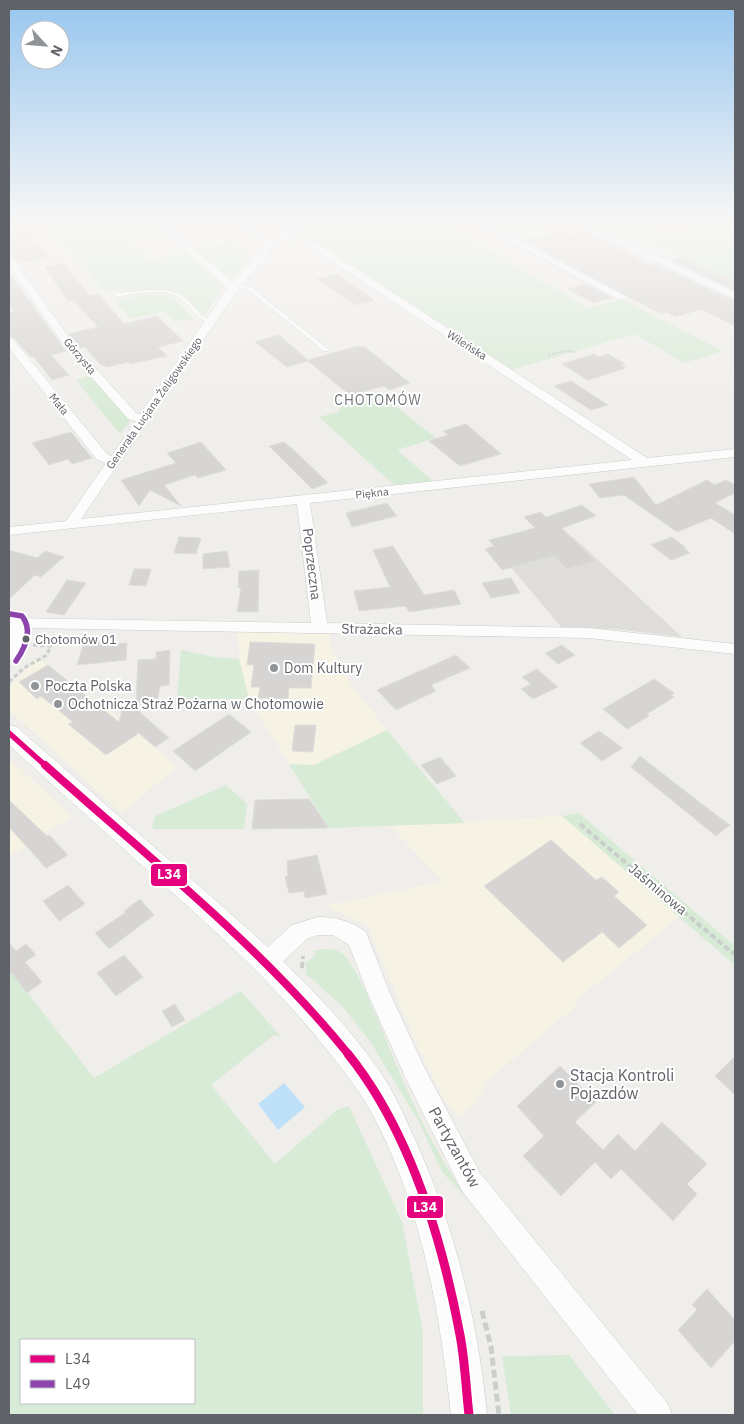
<svg xmlns="http://www.w3.org/2000/svg" width="744" height="1424" viewBox="0 0 744 1424" font-family="'IBM Plex Sans',sans-serif">
<style>
.commercial{fill:#f7f3e4}
.industrial{fill:#dfddda}
.green{fill:#d8ebd6;fill-rule:evenodd}
.water{fill:#bfe0f9}
.building{fill:#d6d5d3;stroke:#deddd9}
.lines{fill:none;stroke-linecap:round;stroke-linejoin:round}
.service-casing{stroke:#cbcccc;stroke-width:1}
.minor-casing{stroke:#cbcccc;stroke-width:1}
.tertiary-casing{stroke:#cbcccc;stroke-width:1}
.path-far3{stroke:#cacfcc;stroke-width:2;stroke-dasharray:3 1;stroke-linecap:butt}
.path-far2{stroke:#cacfcc;stroke-width:3;stroke-dasharray:4.5 2.5;stroke-linecap:butt}
.path-far1{stroke:#cacfcc;stroke-width:4;stroke-dasharray:6 3;stroke-linecap:butt}
.path{stroke:#cacfcc;stroke-width:5;stroke-dasharray:8 4;stroke-linecap:butt}
.service{fill:#fdfcfc;fill-rule:evenodd}
.minor{fill:#fdfcfc;fill-rule:evenodd}
.tertiary{fill:#fdfcfc;fill-rule:evenodd}
.bus-1-far2-casing{stroke:#fff;stroke-width:9}
.bus-1-far1-casing{stroke:#fff;stroke-width:11}
.bus-1-casing{stroke:#fff;stroke-width:13}
.bus-2-casing{stroke:#fff;stroke-width:9}
.bus-1-far2{stroke:#e5007d;stroke-width:5.5}
.bus-1-far1{stroke:#e5007d;stroke-width:8}
.bus-1{stroke:#e5007d;stroke-width:9}
.bus-2{stroke:#8e44ad;stroke-width:5.5}
.bus-dot{fill:#5f6368;stroke:#fff;stroke-width:2}
.poi-dot{fill:#919496;stroke:#fff;stroke-width:2}
.labels{text-anchor:middle;dominant-baseline:central;stroke-width:4;stroke-linejoin:round;paint-order:stroke}
.far-street-label{font-size:11px;fill:#5f6368;stroke:#fff}
.bus-label{font-size:13px;fill:#5f6368;stroke:#fff;text-anchor:start}
.far-quarter-label{font-size:14px;letter-spacing:1px;fill:#70757a;stroke:#fff}
.street-label{font-size:14px;fill:#5f6368;stroke:#fff}
.poi-label{font-size:14px;fill:#5f6368;stroke:#fff;text-anchor:start}
.near-poi-label{font-size:16px;fill:#5f6368;stroke:#fff;text-anchor:start}
.near-street-label{font-size:16px;fill:#5f6368;stroke:#fff}
.line-badge{stroke:#fff;stroke-width:2}
.badge-label{font-size:14px;text-anchor:middle;font-weight:bold;fill:#fff}
</style>
<rect width="100%" height="100%" fill="#efeeea"/>
<path class="commercial" d="M238,631l92,2 -1,10 24,45 34,42 -73,35 -25,-1 -40,-65 -9,-34z
M38,658l81,60 58,49 -55,46 -113,-103v-23z
M12,761l60,56 -63,40v-95z
M562,816l117,101 -105,85 3,3 -89,75 -16,28 -14,9 -14,-18 -25,-51 -52,-123 -41,-19 118,-25 -54,-55z"/>
<path class="industrial" d="M573,537l109,100 -67,-8 -53,-1 -58,-69z"/>
<path class="green" d="M110,221l2,2 40,-2 14,13 -37,7 20,19 38,-7 37,34 -20,29c-7,-7 -14,-16 -23,-22 -14,-10 -58,-1 -78,-5l-49,-58z
M314,221h123l152,87 33,-9 101,52 -39,12 -49,-29 -124,36 -213,-138z
M497,221h22l89,44 -17,4z
M576,221l32,1 23,-1 38,18 31,-7 -15,-11h50v61l-91,-43 -18,5z
M232,242l17,15 -20,25 -36,-32z
M151,294l21,2 22,23 -19,2 -12,-9 -32,7 -17,-19z
M91,375l39,46 -10,13 -44,-54z
M379,393l57,45 -39,12 36,31 -39,4 -75,-68 19,-5 3,-6z
M181,650l33,7 25,2 10,40h-72z
M387,730l78,93 -136,5 -40,-64 25,1z
M226,785l21,19 -3,25h-92l3,-13z
M579,813l156,133v19l-173,-149z
M324,949c9,0 17,1 23,9 17,24 32,66 44,94 21,51 45,103 78,148l-27,-28 -23,-50 -48,-79 -29,-37 -36,-32v-11l10,-9 -3,-3z
M9,969l85,109 147,-87 40,46 -7,-2 -63,50 64,79 62,-54 12,-4 53,116 21,110v83h-414zM21,1340h173v63h-173z
M569,1355l46,60h-104l-9,-59z"/>
<path class="water" d="M284,1083l21,24 -27,23 -20,-26z"/>
<path class="building" d="M26,228l24,29 -31,6 -5,-7 -5,-2v-22z
M562,231l8,4 15,-4 65,34 5,-1 80,37v25l-34,-17 -25,8 -9,-5 -6,2 -139,-74z
M682,257l53,25v8l-64,-30z
M63,263l27,33 9,-2 25,30 33,-8 26,25 -25,6 9,9 -37,8 -3,-2 -20,5 -7,-3 -15,-17 -5,1 -11,-14 29,-7 -25,-27 -5,1 -23,-34z
M9,273l57,78 -15,4 18,20 -17,5 -18,-23 -4,-1 -16,-18 -5,-2v-24l5,-1 -5,-8z
M336,274l34,23 4,4 -18,4 -39,-26z
M586,284l26,14 -19,5 -25,-14z
M279,335l29,25 50,-14 7,1 45,36 -21,7 -5,-4 -34,9 -42,-34 -21,6 -32,-25z
M594,354l5,3 9,-3 17,10 -4,1 5,3 -38,12 -26,-16z
M571,381l37,24 -17,5 -37,-24z
M466,424l35,30 -41,12 -31,-25 19,-6 -5,-4z
M71,432l21,26 -20,6 -4,-5 -19,6 -17,-22z
M201,442l25,28 -28,8 -3,-3 -31,10 17,21 -31,-16 -11,16 -18,-26 55,-17 -9,-10z
M284,442l11,9 33,32 -16,6 -43,-43z
M634,477l22,28 51,-25 7,5 12,-5 9,5v8l-20,10 20,12v19l-24,-16 -34,14 -53,-37 -24,3 -11,-14z
M387,503l10,13 -45,11 -6,-14z
M582,505l14,11 -34,12 33,33 -28,8 -13,-13 -52,14 -17,-21 9,-3 -5,-6 46,-12 -11,-11 17,-5 5,5z
M179,537l22,1 -5,16 -22,-1z
M672,537l14,11h-2l6,5 -19,7 -20,-15z
M393,546l31,49 30,-5 7,14 -52,8 -3,-6 -47,5 -5,-20 36,-4 -17,-37z
M9,550l28,8 8,-7 19,6 -23,20 -6,-2 -26,24z
M227,551l3,16 -27,2v-15z
M134,569h17l-5,17 -17,-1z
M259,570l-1,42h-21l4,-24h-3l1,-17z
M511,578l9,15 -29,5 -9,-15z
M67,580l19,3 -22,32 -18,-3z
M84,642h16l-1,3 28,-2 -1,17 -49,5z
M250,642l65,2 -4,44h-22l-1,11 -30,-1 2,-11h-9l3,-22h-7z
M562,645l13,10 -17,9 -13,-11z
M170,650l-1,35 -9,1 -3,17 -21,-1 2,-42 18,-1v-7z
M456,655l14,13 -39,17 5,6 -40,19 -19,-20z
M48,665l71,57 6,-23 44,39 -14,9 -16,-14 -33,22 -38,-31 5,-2 -32,-26 -4,3 -18,-17z
M537,669l21,18 -25,12 -12,-10 10,-5 -9,-7z
M654,679l20,14 -3,2 3,2 -27,17 2,2 -22,13 -24,-20z
M229,714l22,18 -56,39 -22,-20z
M295,725h21l-3,27 -21,-1z
M599,731l24,17 -21,13 -22,-18z
M640,756l63,49 27,20 -14,11 -85,-69z
M440,757l16,19 -19,8 -16,-19z
M309,799l20,29 -77,1 3,-29z
M9,800l38,36 2,-1 19,20 -22,13 -37,-41z
M551,840l45,40 6,-3 17,15 -5,4 33,29 -28,23 -17,-16 -39,30 -79,-76z
M317,855l10,39 -22,4 -1,-7 -15,2 -4,-16 3,-1 -1,-15z
M68,885l17,19 -26,17 -16,-20z
M140,899l14,16 -45,34 -14,-16 30,-20 -1,-2z
M9,943l7,8 10,-7 10,11 -11,7 17,20 -15,11 -16,-21 -2,2z
M124,955l19,22 -27,19 -19,-23z
M175,1004l10,16 -13,7 -10,-16z
M735,1056v39l-20,-19z
M560,1066l36,36 -21,20 28,28 15,-16 17,17 27,-29 45,42 -20,20 10,10 -24,27 -52,-52 -10,10 -16,-17 -34,34 -38,-40 21,-20 -27,-30z
M707,1289l28,31v21l-24,27 -33,-38 19,-20 -5,-5z"/>
<g class="lines">
<defs>
<path id="service" d="M236,283l16,5 76,61v2h-4l-76,-61 -14,-4 -1,-1z
M148,290h17l16,4 8,7 13,15 12,5 -3,2c-18,-5 -17,-14 -30,-24 -15,-12 -47,-5 -65,-2l-3,-2 3,-2z"/>
<path id="minor" d="M153,221h9l71,61 34,-37 -31,-24h9l27,20 27,-20h9l-16,13 17,4 338,220 88,-9v8l-425,46 17,120 262,5 146,16v10l-146,-16 -563,-10 -1,17 -10,15 -6,1v-43l302,5 -14,-119 -288,31v-8l57,-6 40,-58 -9,-3 -88,-112v-10l4,1 94,115 4,2 25,-35 -8,-2 -62,-71 -57,-82v-10l3,1 62,87 62,69 4,1 88,-126zM287,238l16,4 329,218 -551,59 157,-230 38,-43z
M472,221h10l147,77 -9,2z
M586,225h6l143,67v7l-149,-70z
M318,917c18,0 33,4 48,15l23,59 34,74 57,108 188,231 4,11h-34l-176,-224 -55,-110 -40,-89 -18,-47 -16,-10h-15l-11,4 -32,30 -8,3 -8,-3 -3,-7 3,-7 33,-30z"/>
<path id="tertiary" d="M9,725l8,2c60,53 120,105 180,157 65,57 132,115 182,186 14,20 24,43 34,65 41,89 65,184 74,280h-36c-11,-102 -29,-206 -77,-298 -12,-23 -27,-42 -43,-62 -45,-58 -94,-104 -148,-153 -58,-52 -116,-104 -174,-157z"/>
</defs>
<use href="#service" class="service-casing"/>
<use href="#minor" class="minor-casing"/>
<use href="#tertiary" class="tertiary-casing"/>
<path class="path-far3" d="M548,355l18,-4 10,1"/>
<path class="path-far2" d="M33,645l18,1
M9,682l15,-14 23,-13 7,-18"/>
<path class="path-far1" d="M580,824l155,131
M302,968l1,-12"/>
<path class="path" d="M482,1311l9,36 8,68"/>
<use href="#service" class="service"/>
<use href="#minor" class="minor"/>
<use href="#tertiary" class="tertiary"/>
<defs>
<path id="bus-1-far2" d="M9,733l37,33"/>
<path id="bus-1-far1" d="M45,765c104,93 216,181 304,290"/>
<path id="bus-1" d="M348,1054c62,77 94,185 112,281 5,26 6,54 9,80"/>
<path id="bus-2" d="M10,614l12,2c11,14 3,32 -6,45"/>
</defs>
<use href="#bus-1-far2" class="bus-1-far2-casing"/>
<use href="#bus-1-far1" class="bus-1-far1-casing"/>
<use href="#bus-1" class="bus-1-casing"/>
<use href="#bus-2" class="bus-2-casing"/>
<use href="#bus-1-far2" class="bus-1-far2"/>
<use href="#bus-1-far1" class="bus-1-far1"/>
<use href="#bus-1" class="bus-1"/>
<use href="#bus-2" class="bus-2"/>
</g>
<linearGradient id="sky" x2="0" y2="1"><stop stop-color="#97c6ef"/><stop offset="0.53" stop-color="#f8f7f6"/><stop offset="1" stop-color="#f8f7f6" stop-opacity="0"/></linearGradient>
<rect width="744" height="420" fill="url(#sky)"/>
<circle class="bus-dot" cx="26" cy="639" r="4.5"/>
<g class="poi-dot">
<circle cx="274" cy="668" r="5"/>
<circle cx="35" cy="686" r="5"/>
<circle cx="58" cy="704" r="5"/>
<circle cx="560" cy="1084" r="5"/>
</g>
<g class="labels">
<g class="far-street-label">
<text transform="translate(467 345) rotate(33)">Wileńska</text>
<text transform="translate(80 356) rotate(50)">Górzysta</text>
<text transform="translate(154 403) rotate(-55)">Generała Lucjana Żeligowskiego</text>
<text transform="translate(59 404) rotate(51)">Mała</text>
<text transform="translate(372 493) rotate(-6)">Piękna</text>
</g>
<g class="bus-label">
<text x="35" y="639">Chotomów 01</text>
</g>
<g class="far-quarter-label">
<text x="378" y="400">CHOTOMÓW</text>
</g>
<g class="street-label">
<text transform="translate(312 564) rotate(83)">Poprzeczna</text>
<text transform="translate(372 629) rotate(1)">Strażacka</text>
<text transform="translate(658 889) rotate(40)">Jaśminowa</text>
</g>
<g class="poi-label">
<text x="284" y="668">Dom Kultury</text>
<text x="45" y="686">Poczta Polska</text>
<text x="68" y="704">Ochotnicza Straż Pożarna w Chotomowie</text>
</g>
<g class="near-poi-label">
<text x="570" y="1075">Stacja Kontroli<tspan x="570" dy="18">Pojazdów</tspan></text>
</g>
<g class="near-street-label">
<text transform="translate(455 1147) rotate(61)">Partyzantów</text>
</g>
</g>
<g class="line-badge">
<rect x="150" y="863" width="38" height="24" rx="5" fill="#e5007d"/>
<rect x="406" y="1195" width="38" height="24" rx="5" fill="#e5007d"/>
</g>
<g class="badge-label">
<text x="169" y="879">L34</text>
<text x="425" y="1212">L34</text>
</g>
<rect width="744" height="1424" fill="none" stroke="#5f6368" stroke-width="20"/>
<rect x="20" y="1339" width="175" height="65" fill="#ffffff" stroke="#bfc1c3"/>
<rect x="30" y="1355" width="25" height="8" fill="#e5007d" stroke="#bfc1c3"/>
<text x="65" y="1364" font-size="15" fill="#5f6368">L34</text>
<rect x="30" y="1380" width="25" height="8" fill="#8e44ad" stroke="#bfc1c3"/>
<text x="65" y="1389" font-size="15" fill="#5f6368">L49</text>
<g transform="translate(45 45) rotate(116)"><circle r="24" fill="#ffffff" stroke="#bfc1c3"/>
<path d="M0-4L9 19L0 12L-9 19Z" fill="#919496"/>
<text y="-8" font-size="14" font-weight="bold" text-anchor="middle" fill="#5f6368">N</text>
</g>
</svg>
